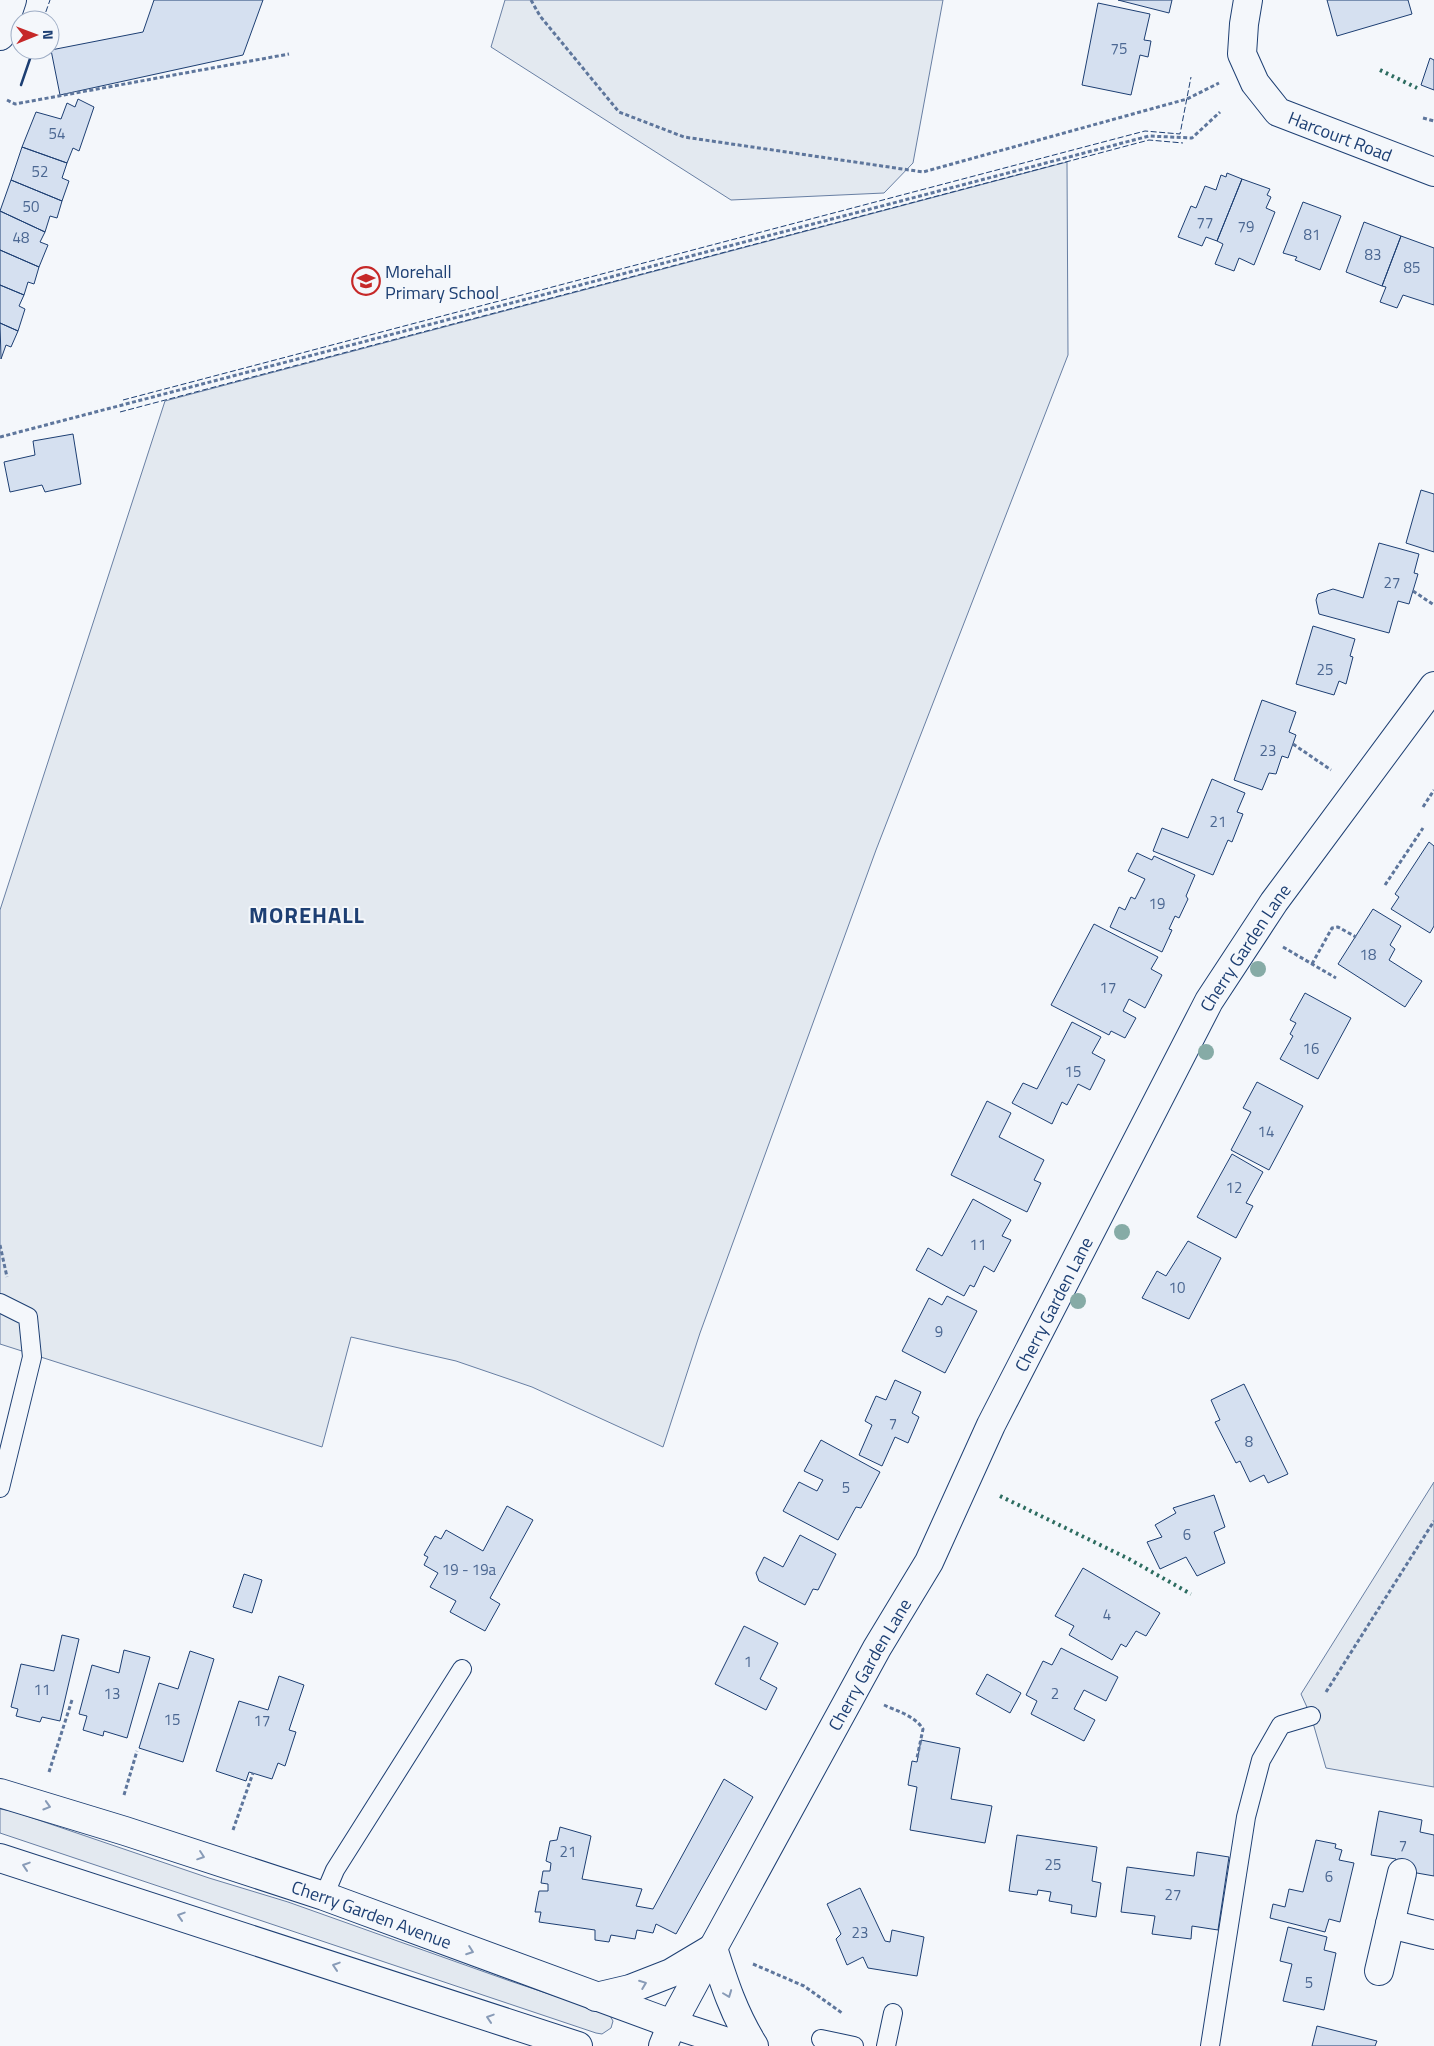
<svg xmlns="http://www.w3.org/2000/svg" width="1434" height="2046" viewBox="0 0 1434 2046" font-family="'Titillium Web',sans-serif">
<style>
.green{fill:#e3e9f0;stroke:#687fa3}
.building{fill:#d5e0f0;stroke:#1d3f73}
.lines{fill:none;stroke-linecap:round;stroke-linejoin:round}
.service-casing{stroke:#1d3f73;stroke-width:20}
.minor-casing{stroke:#1d3f73;stroke-width:30}
.primary-casing{stroke:#1d3f73;stroke-width:30}
.path{stroke:#5e769c;stroke-width:3;stroke-dasharray:4 2.5;stroke-linecap:butt}
.service{stroke:#f4f7fb;stroke-width:18}
.minor{stroke:#f4f7fb;stroke-width:28}
.primary{stroke:#f4f7fb;stroke-width:28}
.hedge{stroke:#2c6c60;stroke-width:4;stroke-dasharray:2.5 4;stroke-linecap:butt}
.fence{stroke:#1d3f73;stroke-width:1;stroke-dasharray:6 2.5;stroke-linecap:butt}
.wall{stroke:#1d3f73;stroke-width:2.5}
.tree{fill:#86aba6}
.oneway{stroke:#889bb7}
.labels{text-anchor:middle;dominant-baseline:central;stroke-width:4;stroke-linejoin:round;paint-order:stroke}
.number-label{font-size:15px;fill:#4b6792}
.street-label{font-size:18px;fill:#1d3f73;stroke:#f4f7fb}
.poi-label{font-size:18px;fill:#1d3f73;stroke:#f4f7fb;text-anchor:start}
.district-label{font-size:22px;font-weight:bold;letter-spacing:1px;fill:#1d3f73;stroke:#f4f7fb}
</style>
<rect width="100%" height="100%" fill="#f4f7fb"/>
<path class="green" d="M505,0h438l-30,163 -29,30 -153,7 -240,-153z
M1067,162l1,193 -192,495 -176,483 -37,114 -131,-60 -76,-26 -105,-24 -29,110 -322,-103v-434l165,-509z
M1434,1482v305l-108,-19 -15,-52 -10,-22z
M0,1809l12,2 197,67 79,24 222,79 99,33 4,7 -2,7 -9,6 -6,-1 -596,-200z"/>
<path class="building" d="M154,0h109l-20,55 -183,40 -9,-45 92,-18z
M1118,0h54l-3,13z
M1327,0h81l4,14 -75,22z
M1098,3l52,11 -6,26 7,1 -3,16 -8,-2 -9,40 -49,-10z
M1430,58l4,2v30l-13,-5z
M78,99l16,8 -15,44 -6,-3 -6,15 -45,-16 14,-35 25,7 6,-16 8,4z
M22,147l45,16 -5,15 7,3 -7,20 -51,-21z
M1227,173l15,6 -25,62 -11,-4 -4,9 -24,-9 13,-31 5,2 9,-22 11,4 5,-15 5,2z
M1242,179l28,10 -3,6 4,2 -5,11 9,4 -21,53 -15,-7 -5,13 -19,-7 8,-20 -6,-3z
M11,180l51,21 -5,17 -7,-2 -5,16 -45,-21z
M1303,202l38,14 -21,54 -25,-10 2,-3 -14,-4z
M0,211l45,21 -5,10 8,3 -9,22 -39,-17z
M1364,222l37,14 -19,50 -36,-14z
M1401,236l33,12v57l-31,-10 -6,13 -17,-6 6,-15 -4,-1z
M0,250l39,17 -5,17 -6,-2 -4,13 -24,-10z
M0,285l24,10 -5,11 6,3 -7,22 -18,-8z
M0,323l18,8 -7,16 -5,-2 -5,14z
M73,434l8,50 -36,8 -3,-7 -32,7 -6,-30 31,-7 -2,-14z
M1421,490l13,4v58l-28,-9z
M1379,543l40,11 -5,19 4,1 -9,30 -11,-3 -9,32 -70,-19 -3,-14 2,-6 15,-5 30,9z
M1313,626l42,13 -5,17 3,1 -7,27 -7,-3 -5,14 -38,-11z
M1262,700l34,12 -7,20 7,3 -8,23 -6,-2 -6,18 -7,-1 -7,17 -28,-10z
M1212,779l33,14 -8,19 6,2 -11,28 -4,-2 -15,35 -60,-24 9,-23 26,10z
M1429,842l5,4v80l-4,7 -39,-24 8,-12 -4,-3z
M1137,853l15,7 2,-4 41,19 -9,21 2,3 -9,19 -4,-2 -6,13 3,1 -10,22 -52,-25 9,-20 6,3 6,-13 4,2 10,-20 -17,-8z
M1373,909l28,17 -11,19 5,4 -6,11 33,21 -17,26 -67,-43z
M1094,924l64,33 -7,12 11,6 -17,33 -16,-9 -6,12 13,7 -11,20 -14,-7 -2,4 -58,-30z
M1305,993l46,25 -33,61 -38,-20 13,-23 -3,-2 6,-11 -6,-3z
M1072,1022l29,15 -9,16 13,7 -15,30 -12,-6 -11,21 -5,-3 -10,22 -40,-21 11,-20 14,6z
M1257,1082l46,24 -34,64 -38,-20 20,-38 -8,-4z
M987,1101l24,12 -12,24 45,23 -10,20 7,3 -14,29 -76,-37z
M1232,1154l31,18 -17,31 7,3 -17,32 -39,-21z
M973,1199l38,21 -9,16 9,4 -17,32 -10,-6 -10,21 -4,-2 -6,11 -48,-26 12,-22 14,8z
M1188,1241l33,17 -32,61 -47,-21 15,-27 9,5z
M947,1296l30,15 -32,62 -43,-22 27,-53 13,7z
M895,1380l26,12 -9,21 7,4 -11,26 -13,-6 -13,29 -23,-11 13,-30 -7,-4 11,-25 10,4z
M1244,1384l44,90 -20,9 -4,-8 -14,7 -10,-21 -4,2 -21,-41 5,-2 -9,-20z
M821,1440l59,32 -19,36 -5,-1 -18,33 -55,-29 16,-29 18,9 6,-11 -19,-9z
M1214,1495l11,32 -11,5 11,31 -28,13 -11,-19 -26,12 -13,-27 15,-5 -7,-12 21,-12 -3,-5z
M507,1506l26,14 -43,78 10,6 -15,27 -35,-19 6,-11 -26,-14 8,-14 -14,-8 4,-8 -4,-2 11,-19 6,3 5,-9 37,21z
M800,1535l36,19 -18,36 -5,-1 -8,16 -46,-24 -3,-8 8,-16 19,10z
M1083,1568l77,45 -14,23 -10,-5 -10,16 -5,-3 -9,16 -43,-25 5,-9 -19,-10z
M244,1574l18,6 -10,33 -19,-6z
M744,1626l34,17 -18,36 17,9 -11,22 -51,-26z
M62,1635l17,4 -19,82 -18,-4 -2,5 -24,-6 2,-7 -7,-2 10,-43 33,7z
M1061,1648l57,29 -12,24 -22,-11 -10,19 21,11 -11,21 -53,-27 6,-13 -11,-6 17,-34 9,4z
M124,1650l26,7 -23,81 -23,-7 -1,5 -20,-6 4,-14 -8,-2 13,-49 27,8z
M190,1651l24,8 -31,103 -44,-14 20,-65 19,6z
M987,1674l34,19 -11,20 -34,-19z
M279,1676l25,9 -15,45 7,2 -11,34 -7,-3 -6,16 -23,-7 -3,9 -30,-10 23,-70 29,9z
M921,1740l39,8 -9,51 41,7 -7,37 -75,-13 7,-43 -9,-2 4,-24 5,1z
M724,1779l29,18 -77,137 -20,-10 -3,9 -16,-3 -2,9 -24,-4 -2,7 -14,-2v-10l-56,-8 2,-10h-6l4,-21h9v-7l-7,-1 2,-12h7l1,-8 -5,-2 4,-20 7,-1 3,-13 31,9 -9,43 60,10 -6,17 17,3z
M1379,1811l43,9 -2,12 14,3v41l-40,-7 2,-10 -25,-4z
M1017,1835l80,12 -5,34 9,2 -5,34 -25,-4 1,-8 -23,-4 2,-9 -13,-2 -1,5 -28,-4z
M1316,1840l20,4 -1,4 7,2 -3,10 15,3 -14,59 -11,-3 -4,13 -55,-14 3,-14 12,3 4,-18 14,3z
M1197,1852l32,5 -11,73 -26,-4 -1,13 -39,-5 3,-18 -34,-4 6,-45 67,9z
M860,1888l25,53 5,1 2,-12 32,7 -7,39 -49,-8 -5,-11 -16,8 -11,-26 5,-5 -14,-30z
M1288,1927l39,10 -3,13 12,3 -12,57 -41,-9 9,-37 -12,-3z
M1317,2026l60,15 -2,5h-63z"/>
<g class="lines">
<defs>
<path id="service" d="M0,1303l28,14 4,40 -32,131
M324,1896l11,-26 127,-201
M821,2039l33,7
M886,2046l7,-33
M1210,2046l36,-229 15,-57 20,-35 30,-9"/>
<g id="minor">
<path id="s1" d="M1248,0l-4,24 -2,30 13,29 23,29 156,60"/>
<path d="M0,36l12,-36"/>
<path d="M1390,1924l44,11"/>
<path d="M713,1948c11,35 21,66 41,98"/>
<path d="M1379,1971l23,-98"/>
<path d="M596,1997l34,-8 41,-16 42,-25"/>
<path id="s2" d="M663,2046l9,-22 41,-76 164,-300 52,-86 62,-137 218,-424 65,-99 160,-216"/>
</g>
<g id="primary">
<path id="s3" d="M0,1793l125,38 199,65 348,128 68,22"/>
<path d="M0,1858l578,188"/>
</g>
</defs>
<use href="#service" class="service-casing"/>
<use href="#minor" class="minor-casing"/>
<use href="#primary" class="primary-casing"/>
<path class="path" d="M531,0l9,16 79,96 65,25 239,35 264,-73 32,-16
M7,100l8,4 274,-50
M1423,118l11,3
M0,437l1149,-301 43,2 28,-26
M1413,591l21,14
M1293,744l38,26
M1423,807l11,-17
M1385,885l38,-57
M1283,947l53,31
M1312,964l20,-36 6,-1 18,10
M0,1245l7,32
M1326,1692l108,-171
M884,1705c13,6 31,11 39,24l-6,29
M49,1772l23,-72
M124,1795l13,-44
M233,1830l20,-57
M753,1964l51,22 38,27"/>
<use href="#service" class="service"/>
<use href="#minor" class="minor"/>
<use href="#primary" class="primary"/>
<path class="hedge" d="M1380,70l37,18
M1000,1496l129,63 62,35"/>
<path class="fence" d="M43,20l7,-20
M123,400l1022,-269 35,3 11,-57
M120,412l1029,-272 34,3"/>
<path class="wall" d="M21,85l12,-35"/>
</g>
<g class="tree">
<circle cx="1258" cy="969" r="8"/>
<circle cx="1206" cy="1052" r="8"/>
<circle cx="1122" cy="1232" r="8"/>
<circle cx="1078" cy="1301" r="8"/>
</g>
<defs><path id="oneway-chevron" d="M-2-3.5L2.5 0L-2 3.5" fill="none" stroke-width="1.6" stroke-linecap="round" stroke-linejoin="round" transform="scale(1.25)"/></defs>
<g class="oneway">
<use href="#oneway-chevron" transform="translate(47 1806) rotate(17)"/>
<use href="#oneway-chevron" transform="translate(201 1856) rotate(19)"/>
<use href="#oneway-chevron" transform="translate(26 1866) rotate(-162)"/>
<use href="#oneway-chevron" transform="translate(181 1916) rotate(-162)"/>
<use href="#oneway-chevron" transform="translate(470 1951) rotate(20)"/>
<use href="#oneway-chevron" transform="translate(336 1966) rotate(-162)"/>
<use href="#oneway-chevron" transform="translate(643 1984) rotate(-21)"/>
<use href="#oneway-chevron" transform="translate(728 1994) rotate(69)"/>
<use href="#oneway-chevron" transform="translate(490 2018) rotate(-162)"/>
</g>
<defs>
<symbol id="school-ring" viewBox="-11 -11 22 22"><circle r="9.5" fill="#f4f7fb" stroke="#c62828" stroke-width="1.5"/><path d="M0-5L7-2L0 1L-7-2ZM-4 1L0 2.5L4 1V4Q0 6-4 4Z" fill="#c62828"/></symbol>
</defs>
<g fill-rule="evenodd">
<use href="#school-ring" x="350" y="265" width="32" height="32"/>
</g>
<g class="labels">
<g class="number-label">
<text x="1119" y="48">75</text>
<text x="57" y="133">54</text>
<text x="40" y="171">52</text>
<text x="31" y="206">50</text>
<text x="1205" y="222">77</text>
<text x="1246" y="226">79</text>
<text x="1312" y="234">81</text>
<text x="21" y="237">48</text>
<text x="1373" y="254">83</text>
<text x="1412" y="267">85</text>
<text x="1392" y="582">27</text>
<text x="1325" y="669">25</text>
<text x="1268" y="750">23</text>
<text x="1218" y="821">21</text>
<text x="1157" y="903">19</text>
<text x="1368" y="954">18</text>
<text x="1108" y="987">17</text>
<text x="1311" y="1048">16</text>
<text x="1073" y="1071">15</text>
<text x="1266" y="1131">14</text>
<text x="1234" y="1187">12</text>
<text x="978" y="1244">11</text>
<text x="1177" y="1287">10</text>
<text x="939" y="1331">9</text>
<text x="893" y="1423">7</text>
<text x="1249" y="1441">8</text>
<text x="846" y="1487">5</text>
<text x="1187" y="1534">6</text>
<text x="469" y="1569">19 - 19a</text>
<text x="1107" y="1614">4</text>
<text x="748" y="1661">1</text>
<text x="42" y="1689">11</text>
<text x="112" y="1693">13</text>
<text x="1055" y="1693">2</text>
<text x="172" y="1719">15</text>
<text x="262" y="1720">17</text>
<text x="1403" y="1845">7</text>
<text x="568" y="1851">21</text>
<text x="1053" y="1864">25</text>
<text x="1329" y="1876">6</text>
<text x="1173" y="1894">27</text>
<text x="860" y="1932">23</text>
<text x="1309" y="1982">5</text>
</g>
<g class="street-label">
<text stroke="none"><textPath href="#s1" startOffset="190">Harcourt Road</textPath></text>
<text stroke="none"><textPath href="#s2" startOffset="1244">Cherry Garden Lane</textPath></text>
<text stroke="none"><textPath href="#s2" startOffset="839">Cherry Garden Lane</textPath></text>
<text stroke="none"><textPath href="#s2" startOffset="434">Cherry Garden Lane</textPath></text>
<text stroke="none"><textPath href="#s3" startOffset="391">Cherry Garden Avenue</textPath></text>
</g>
<g class="poi-label">
<text x="385" y="271">Morehall<tspan x="385" dy="21">Primary School</tspan></text>
</g>
<g class="district-label">
<text x="307" y="915">MOREHALL</text>
</g>
</g>
<g transform="translate(35 35) rotate(89)"><circle r="24" fill="#f4f7fb" stroke="#9eadc5"/>
<path d="M0-4L9 19L0 12L-9 19Z" fill="#c62828"/>
<text y="-8" font-size="14" font-weight="bold" text-anchor="middle" fill="#1d3f73">N</text>
</g>
</svg>
